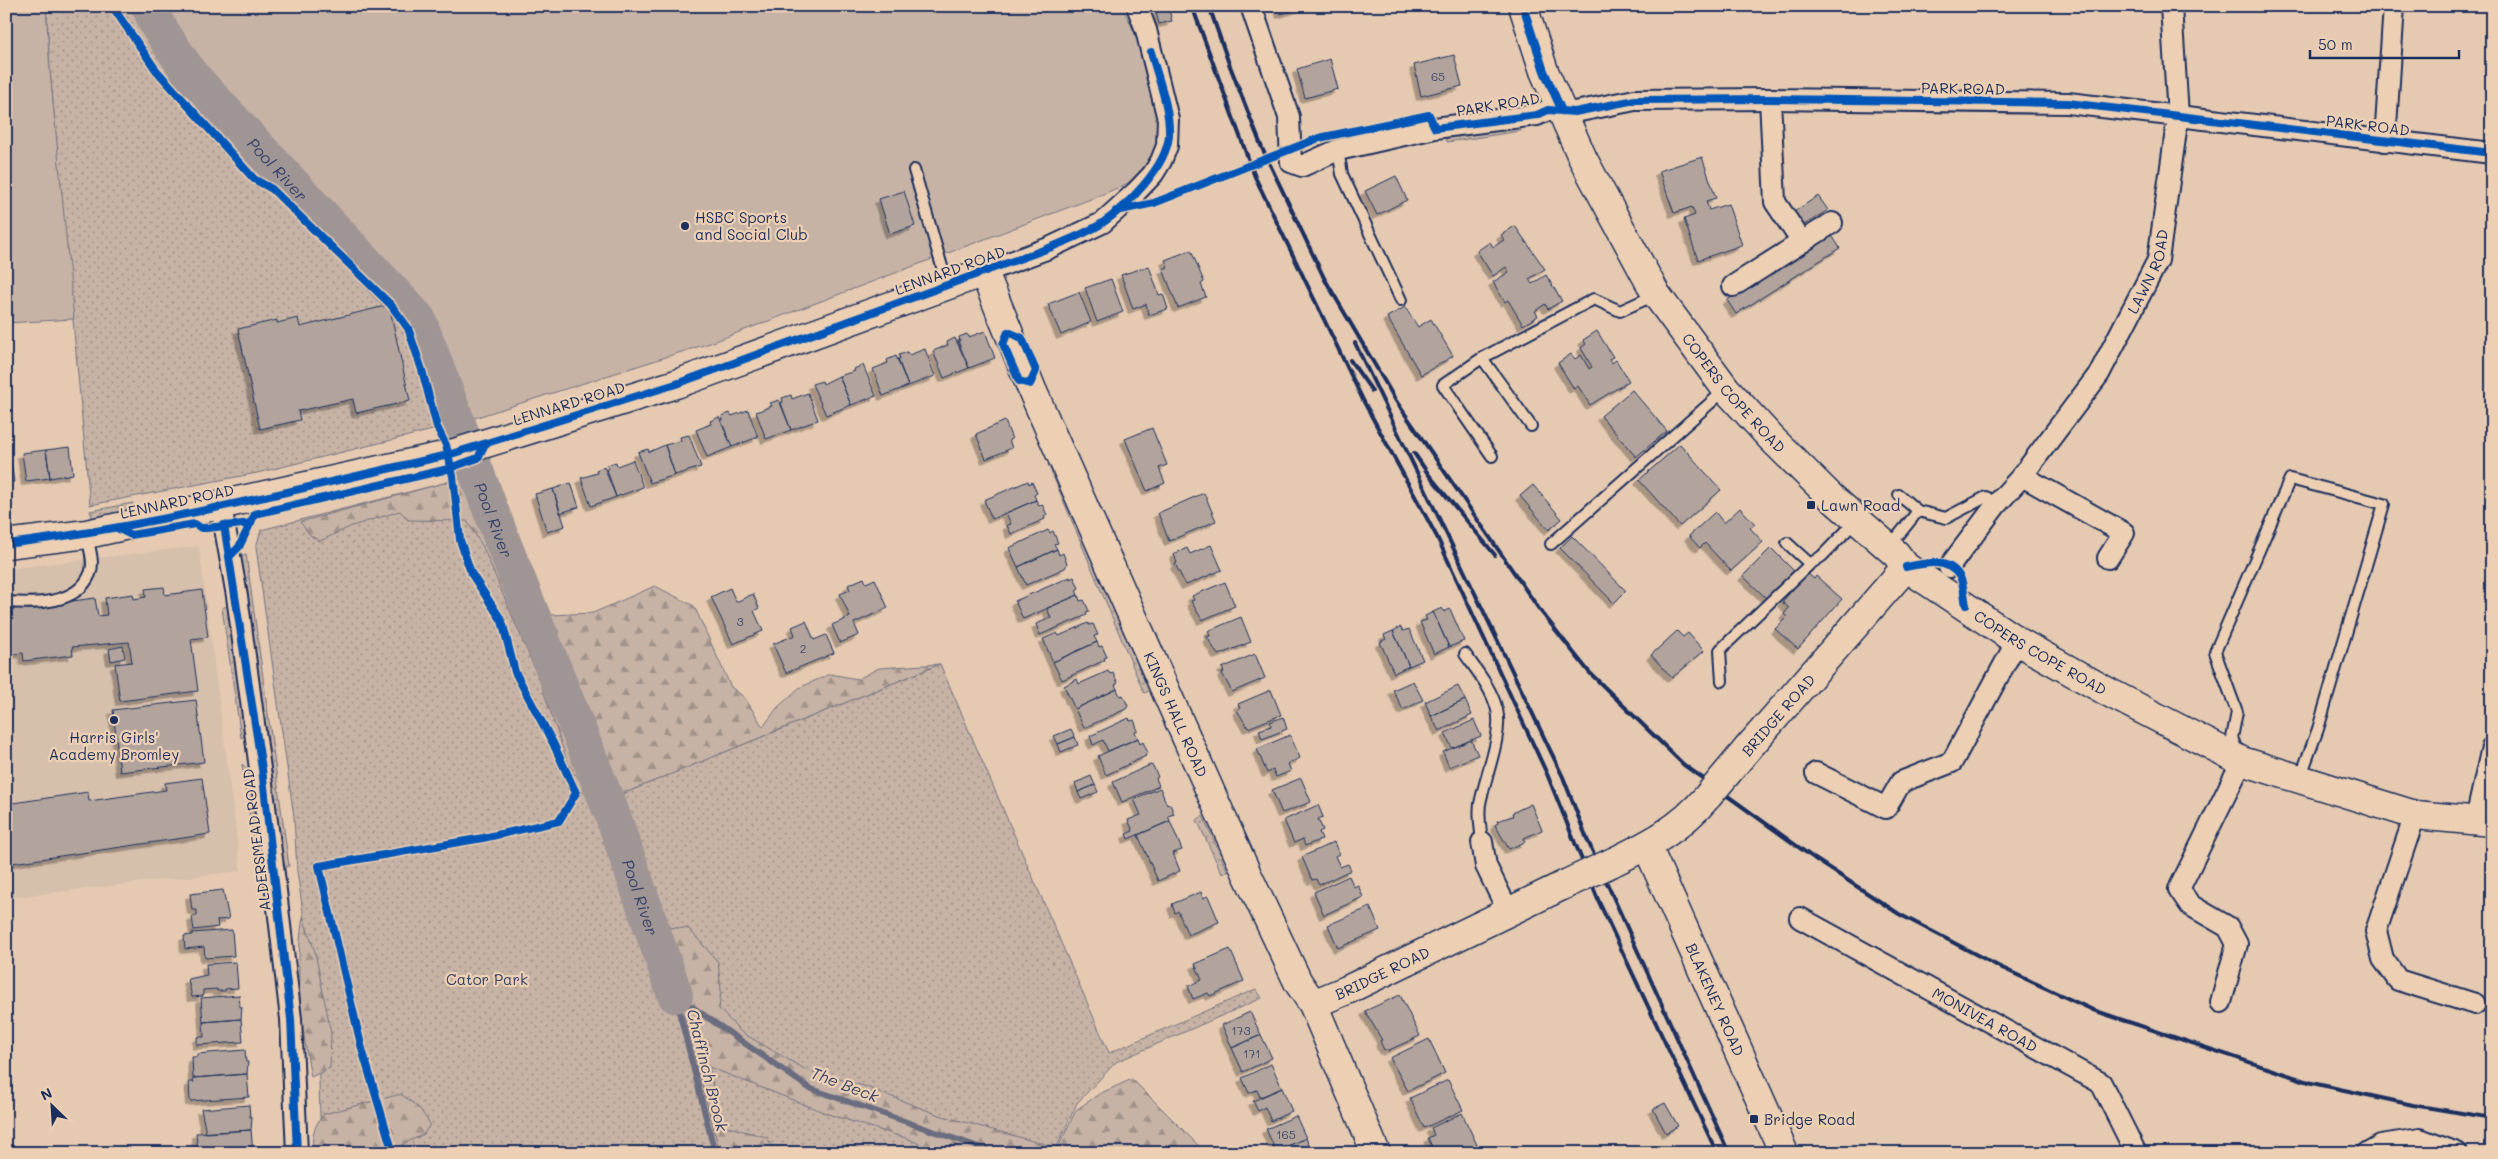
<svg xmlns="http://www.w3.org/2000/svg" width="2498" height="1159" viewBox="0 0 2498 1159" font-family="Mali,sans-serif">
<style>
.built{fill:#d6bfab}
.grass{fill:url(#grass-dots);stroke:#717182}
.forest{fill:url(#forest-firs);stroke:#717182}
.garden{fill:#c7b3a5;stroke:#717182}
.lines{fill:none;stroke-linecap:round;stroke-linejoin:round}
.stream{stroke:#6b6c7f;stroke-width:6}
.river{stroke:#a09595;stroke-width:36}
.building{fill:#b2a49c;stroke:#1b2f5e;filter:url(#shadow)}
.lane-casing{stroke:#1b2f5e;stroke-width:14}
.street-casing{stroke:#1b2f5e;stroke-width:24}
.secondary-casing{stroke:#1b2f5e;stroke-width:31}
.lane{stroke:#edd0b4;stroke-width:10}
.street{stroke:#edd0b4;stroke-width:20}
.secondary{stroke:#edd0b4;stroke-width:28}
.rail{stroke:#1b2f5e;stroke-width:4}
.secondary-bridge-casing{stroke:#1b2f5e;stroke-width:31;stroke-linecap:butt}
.secondary-bridge{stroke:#edd0b4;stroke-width:28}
.cycleway-casing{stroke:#edd0b4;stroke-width:11}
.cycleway{stroke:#0057b8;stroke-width:8}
.poi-dot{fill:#1b2f5e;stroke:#edd0b4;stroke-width:2}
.labels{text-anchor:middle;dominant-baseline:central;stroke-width:4.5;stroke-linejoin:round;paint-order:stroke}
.number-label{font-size:12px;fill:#414c6e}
.street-label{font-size:15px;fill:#1b2f5e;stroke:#edd0b4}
.poi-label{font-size:15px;fill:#1b2f5e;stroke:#edd0b4;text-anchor:start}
.park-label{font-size:15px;fill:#354369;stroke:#edd0b4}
.water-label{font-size:16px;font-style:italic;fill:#364369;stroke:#edd0b4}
</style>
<defs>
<pattern id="grass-dots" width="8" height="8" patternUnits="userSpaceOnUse" patternTransform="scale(1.25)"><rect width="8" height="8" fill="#c7b3a5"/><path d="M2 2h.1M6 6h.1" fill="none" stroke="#a1928a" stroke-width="1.8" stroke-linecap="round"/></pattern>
<pattern id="forest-firs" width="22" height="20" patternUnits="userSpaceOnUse" patternTransform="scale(1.25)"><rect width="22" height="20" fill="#c7b3a5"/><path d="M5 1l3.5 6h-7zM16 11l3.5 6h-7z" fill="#a1928a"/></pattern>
<filter id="shadow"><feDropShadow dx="-4.5" dy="4.5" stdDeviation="0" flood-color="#0004"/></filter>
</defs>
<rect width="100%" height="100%" fill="#e5cab1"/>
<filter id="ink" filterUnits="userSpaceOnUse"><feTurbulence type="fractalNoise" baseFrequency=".02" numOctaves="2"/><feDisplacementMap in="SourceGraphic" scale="10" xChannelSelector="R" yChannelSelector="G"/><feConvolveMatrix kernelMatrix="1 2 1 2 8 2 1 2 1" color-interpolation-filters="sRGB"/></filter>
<g filter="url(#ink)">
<path class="built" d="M199,546l42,325 -235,27v-329z"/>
<path class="grass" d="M46,6h115l30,51 224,263 38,105 -196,48 -167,32 -40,-434z
M1520,127l1,4 -74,11 -2,-4z
M1051,462l98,229 -5,2 -96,-229z
M487,472l124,353 74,183 1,-13 -71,-198 325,-133 169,389 147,-64 6,9 -146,64 -39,41 -23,50h-733l-4,-145 -20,-137 -3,-54 -38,-270 5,-17z
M133,503l-2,8 -39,6 -2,-6z
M246,554l43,312 -5,1 -44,-311z
M228,606l20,129 -7,3 -19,-130z
M242,764l7,6 14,96 -6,2z
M1203,816l25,56 -6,2 -25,-54z"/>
<path class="forest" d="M462,478l25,2 28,80 18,44 17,11 43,-2 62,-27 39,20 37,81 14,11 18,29 14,-19 22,-20 31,-14 28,5 21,-11 61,-4 -325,133 -44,-25 -30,-88 -58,-137 -16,-26 -59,-1 -8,-9 -48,15 -32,15 -9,-5 -11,-14z
M303,917l12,35 16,81 -1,35 -19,9c-10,-53 -17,-106 -8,-160z
M656,926l33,3 29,33 3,28 -2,19 22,23 65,38 58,16 75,29 119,33 18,-38 23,-16 33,-15 74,74h-268l-29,-14 -78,-24 -122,-48 12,58 45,12 10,16h-56l-42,-160z
M401,1094l19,15 10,15 -6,10 -21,10 -2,9h-86c-6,-13 0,-30 9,-39z"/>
<path class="garden" d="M6,6h40l4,65 24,248 -68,4z
M164,6h957c18,28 42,99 39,132 -1,11 -9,25 -17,34 -11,12 -32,18 -47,25l-383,145 -242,77 -55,-122 -167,-175 -55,-68z"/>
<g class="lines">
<path class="stream" d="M675,995l134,93 187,65
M675,995l40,158"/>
<path class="river" id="s1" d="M149,6l9,20 32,48 228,245 86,226 110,274 61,176"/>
</g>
<path class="building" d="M1158,6h10l4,15 -13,3 -3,-12 3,-1z
M1279,6h29l-27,8z
M1454,55l8,31 -41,10 -7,-31z
M1330,59l8,30 -33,9 -8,-29z
M1702,157l14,41 -10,3 3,9 19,-6 14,41 -44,15 -14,-41 11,-4 -3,-8 -18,6 -15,-42z
M1396,176l11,24 -30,15 -12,-24z
M904,191l11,35 -25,8 -11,-35z
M1818,196l10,14 -27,17 -9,-14z
M1515,226l30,43 -16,10 3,5 14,-9 16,26 -14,8 -3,-5 -10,7 3,5 -15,9 -15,-25 -3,2 -12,-20 16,-10 -3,-5 -13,9 -16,-25 13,-9 3,5 11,-7 -3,-5z
M1831,234l9,14 -104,66 -9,-14z
M1191,250l13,32 -3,2 5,13 -28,11 -15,-39 5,-2 -3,-7z
M1149,266l10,29 4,-1 5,15 -19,6 -3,-11 -13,5 -12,-34z
M1111,279l12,33 -26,10 -12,-34z
M1079,292l12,30 -30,13 -13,-31z
M389,305l21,96 -54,12 -3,-14 -55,12 2,9 -40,9 -22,-100 39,-9v3l21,-5 2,9z
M1405,307l13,20 13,-8 22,37 -32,19 -34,-58z
M985,331l10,27 -26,10 -11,-27h2l-1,-4 8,-3 2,3z
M1597,331l16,26 -4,2 3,4 4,-3 13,21 -39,24 -12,-19 -4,3 -16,-26 13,-9 4,5 6,-4 8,14 3,-2 -11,-19 5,-4 -3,-4z
M955,338l14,30 -25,10 -11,-27 15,-6 -1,-3z
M925,349l10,27 -27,10 -10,-27h2l-1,-4 8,-3 2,3z
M896,356l12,30 -25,10 -10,-27 15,-6 -1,-3z
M863,365l13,31 -25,9 -12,-29 16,-5 -1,-2z
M839,376l12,29 -25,10 -14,-31 10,-3 1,3z
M1632,390l35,41 -31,26 -35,-41z
M808,393l10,27 -27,10 -10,-27 2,-1 -1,-4 9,-3 1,4z
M779,400l12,30 -25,9 -10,-27 16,-6 -2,-3z
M748,410l10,27 -26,10 -11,-27h2l-1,-4 8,-3 2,3z
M719,417l13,30 -25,10 -11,-27 15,-6 -1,-3z
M1005,421l7,18 -3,1 3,8 -26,11 -10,-25z
M1152,428l15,37 -8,3 6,15 -18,8 -22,-52z
M689,435l12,32 -26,8 -10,-30 16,-4 -1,-4z
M1680,444l41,46 -41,36 -41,-46z
M665,445l10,30 -25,8 -12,-31 10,-3 1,3z
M70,447l3,27 -23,4 -4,-28z
M46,450l4,28 -24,3 -4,-28z
M6,455h4l4,27 -8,1z
M633,460l10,27 -27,10 -9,-27 2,-1 -2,-4 9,-3 1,4z
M604,467l12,30 -25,9 -10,-28 16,-5 -1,-3z
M1028,481l1,3 3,-2 5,11 -3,2 2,5 -44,19 -8,-19z
M571,483l8,24 -19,6 -7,-24z
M1533,485l29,34 -13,11 -29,-34z
M553,489l12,37 -18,6 -12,-38z
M1204,493l12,28 -47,20 -11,-28z
M1036,500l3,6 3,-2 5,11 -3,2 1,2 -34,15 -4,-9 4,-1 -5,-11z
M1740,508l15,16 -5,4 13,14 -32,29 -26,-28 -5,5 -11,-12 26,-24 9,11z
M1048,530l2,3 3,-2 5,12 -4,1 3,5 -39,18 -9,-19z
M1572,536l54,55 -12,12 -54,-55z
M1211,545l11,25 -36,15 -11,-21 2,-1 -3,-9 13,-6 3,6z
M1771,548l23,23 -27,28 -24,-23z
M1057,549l2,6 4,-2 4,11 -2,4 -39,17 -8,-18z
M1807,573l7,6 2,-3 26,23 -44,50 -23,-20 12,-12 -3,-3 5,-6 -7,-6z
M1070,577v2l4,-2 5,11 -3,2 2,5 -55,24 -8,-18z
M864,578l2,5 9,-4 13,29 -34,15 5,12 -19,8 -8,-18 18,-8 -10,-23 10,-4 -2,-5z
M1225,582l10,24 -33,14 -11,-19 3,-1 -2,-4z
M164,587l1,8 37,-5 6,47 -17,2 7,52 -78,10 -5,-37 17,-2 -3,-20 -57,5 1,8 -49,6 -1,-8 -17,2v-45l89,-12 3,18 9,-1 -2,-17 28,-4 1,5 12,-2 -1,-8z
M730,588l6,14 17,-8 6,14 -5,3 9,20 -30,13 -22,-47z
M1078,595l2,6 4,-1 5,11 -3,1 1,3 -47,20 -4,-11 15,-6 -4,-10z
M1442,608l2,4 6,-3 14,32 -15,6 -16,-35z
M1433,612l16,35 -15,7 -14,-32 7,-2 -2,-4z
M1241,617l10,25 -33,13 -11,-18 3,-1 -2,-5z
M806,621l8,19 12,-5 8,18 -48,20 -13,-29 22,-9 -3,-8z
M1088,623l1,2 4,-1 5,11 -4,1 3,6 -44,20 -10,-23 14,-6 2,3z
M1401,627l2,4 6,-2 14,31 -14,6 -16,-35z
M1393,631l16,35 -15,7 -14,-31 6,-3 -2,-4z
M1677,631l6,6 5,-4 16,18 -32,27 -21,-23z
M1097,642l2,5 3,-1 5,11 -3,1 1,2 -43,20 -9,-18z
M123,646l2,12 -14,3 -2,-12z
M1255,654l10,24 -33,14 -10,-19 2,-1 -2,-4z
M1108,671l2,3 3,-1 5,10 -3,2 2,4 -42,20 -11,-23 13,-7 2,5z
M1413,681l10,19 -20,10 -10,-20z
M1458,686l7,14 -34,16 -6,-14z
M1117,689l3,7 3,-1 5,11 -2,3 -42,19 -9,-19z
M1271,690l10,25 -33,13 -11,-18 3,-2 -2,-4z
M196,700l8,62 -84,10 -7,-62z
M1465,700l7,15 -33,16 -8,-15z
M1283,717l4,12 -25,10 -3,-9 12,-4 -1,-4z
M1129,718l1,3 4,-1 4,11 -3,1 3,6 -30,13 -5,-11 -10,5 -3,-9z
M1474,720l7,16 -29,12 -7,-15z
M1071,729l4,8 -17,7 -4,-8z
M1290,735l10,23 -12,6 3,7 -15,6 -3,-7 -6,3 -10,-24z
M1075,737l3,8 -17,7 -3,-8z
M1138,738l2,6 3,-2 5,11 -3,1 1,2 -40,19 -8,-19z
M1471,740l7,15 -29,12 -6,-15z
M1150,765l3,1 5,11 -2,1 3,8 -37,16 -9,-20z
M1091,776l4,9 -17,7 -3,-9z
M202,778l8,56 -204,30v-60l82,-12 1,9 77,-11 -1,-7z
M1301,778l10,24 -29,11 -10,-23z
M1095,785l3,7 -17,7 -3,-7z
M1160,788l7,17 3,-1 4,10 -6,2 2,5 -42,18 -2,-5 7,-3 -5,-11 13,-5 -7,-16z
M1531,804l11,26 -18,8 1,4 -16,7 -14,-24 3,-2 -1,-2 16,-5 -1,-3z
M1318,805l5,12 -5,2 5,11 -4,2 3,7 -17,7 -2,-7 -9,4 -10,-23z
M1170,821l12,29 -9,3 7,18 -22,10 -20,-46z
M1334,842l5,12 -4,2 5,11 8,-3 3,6 -32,15 -3,-6 -4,1 -10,-23z
M1349,876l5,11 4,-2 5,12 -39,18 -10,-23z
M223,890l6,29 -12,1 1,7 -24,3 -2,-13 5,-1v-6h-5l-2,-16z
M1201,892l2,6 5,-2 11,26 -31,13 -10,-24 -3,2 -3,-9z
M1370,907l10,23 -42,18 -10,-23z
M232,930l2,26 -29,2 -1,-11 -19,2 -1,-13 8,-1v-2z
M1230,949l14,32 -34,15 -2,-3 -15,6 -5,-13 14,-6 -7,-16z
M236,962l2,26 -13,1v2h-8v-2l-14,1v6l-11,1 -4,-18 19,-4 -1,-11z
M239,995l1,12h2l-1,12 -38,3 -2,-24z
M1400,995l20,41 -33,15 -1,-2 -2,1 -4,-9 2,-1 -17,-29z
M1250,1012l11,23 -29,13 -10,-23z
M241,1019l2,23 -46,3v-8h7l-1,-15z
M1261,1035l11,23 -29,14 -11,-24z
M1429,1039l16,34 -37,18 -18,-33z
M245,1050l1,12h2l-1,12 -54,4 -1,-21h5v-3z
M1271,1064l11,24 -22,9 -3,-7 -8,3 -7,-15z
M247,1074l2,23 -59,4 -1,-19h5l-1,-4z
M1448,1080l15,30 -39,18 -14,-30z
M1282,1088l10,23 -21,10 -6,-14 -7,4 -5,-10z
M1665,1103l13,23 -12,7 -13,-24z
M249,1105l1,12h2l-1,13 -45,3 -5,-24z
M1462,1113l15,32 -16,8h-26l-7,-15 6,-3 -3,-7z
M1296,1116l10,22 -30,13 -10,-22z
M251,1130l2,23h-55l-2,-20z
M1306,1138l6,15h-36v-2z"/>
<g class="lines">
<defs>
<path id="lane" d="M1338,150l4,24 59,126
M914,170l33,114
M1482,358l49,68
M1492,456l-49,-71 39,-27 112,-59 26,12 35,-16
M1918,511l28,7 40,-21 10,8
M1787,543l23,21 12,-8 34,-35
M1551,544l174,-154
M1890,546l28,-35 -19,-16
M6,602c28,2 71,3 84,-28 5,-11 -1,-27 -3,-38
M1465,654c12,17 27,35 32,56 6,25 -12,67 -17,94 -2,12 1,26 2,38
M1722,681l-2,-31 90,-86
M2238,753l-6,-15 5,-26 -22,-60 75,-173 94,25 -66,225 -18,49"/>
<g id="street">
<path d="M1251,6l38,111 2,45 11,4 36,-16 97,-22 102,-13 11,-5 27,2 60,-12 135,-1 298,4 424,50"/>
<path d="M1770,99l5,103 27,40"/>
<path d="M2385,141l9,-135"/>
<path d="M984,272l65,-24 53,-25 34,-31 17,-18 8,-13 6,-15 1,-27 -22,-89 -9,-24"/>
<path d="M1733,286l99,-63"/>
<path d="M2022,476l102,57 -16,25"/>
<path d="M221,506l16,90 37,278 17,145 6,134"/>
<path id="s2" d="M1949,567l47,-62 26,-29 77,-102 59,-114 20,-144 -7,-110"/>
<path d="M1816,773l70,35 15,-26 51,-20 65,-121"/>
<path d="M2415,815l-39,116 7,28 15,21 77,24"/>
<path d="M2476,820l16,-73"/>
<path d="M1482,842l4,24 22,45"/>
<path id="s3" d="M1800,918l301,165 35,70"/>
<path d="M2221,1002l16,-58 -9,-17 -38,-22 -11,-16 63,-128"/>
<path d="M2367,1153l14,-8 39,-6 37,14"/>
</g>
<g id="secondary">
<path id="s4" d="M1523,6l21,65 39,88 73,135 70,95 45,49 60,59 65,57 10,13 111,74 91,51 134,69 173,54 77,7"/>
<path id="s5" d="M6,544l81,-10 361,-79 228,-71 308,-112 49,120 214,482 51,108 15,22 63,149"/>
<path d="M1749,747l157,-180"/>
<path id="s6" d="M1647,846l137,307"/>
<path d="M1611,863c39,-19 68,-33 97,-67"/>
<path id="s7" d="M1313,1004l34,-14 219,-106"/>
</g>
</defs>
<use href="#lane" class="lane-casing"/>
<use href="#street" class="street-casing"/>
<use href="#secondary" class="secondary-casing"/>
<use href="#lane" class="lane"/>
<use href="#street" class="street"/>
<use href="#secondary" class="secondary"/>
<path class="rail" d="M1192,6l63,171 109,225 73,135 110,237 52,128 118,251
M1209,6l19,55 34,87 64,134
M1323,276l73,125 143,208 50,63 95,93 52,37 79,57 84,55 99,52 95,44 219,73 101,22 79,13
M1355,343l208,434 24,62 142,314
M1350,360l22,31
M1414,453l15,22 66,80"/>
<defs>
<path id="secondary-bridge" d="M1708,796l41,-49
M1566,884l45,-21"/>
</defs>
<use href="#secondary-bridge" class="secondary-bridge-casing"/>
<use href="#secondary-bridge" class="secondary-bridge"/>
<defs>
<path id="cycleway" d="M112,6l44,64 98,109 18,10 119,116 17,23 14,42 15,57 9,18 7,31 7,64 11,33 31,48 13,51 38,71 23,50 -17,28 -76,17 -164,28 43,183 31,104
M1523,6l21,65 18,40
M1116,211l38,-8 165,-65 110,-23 6,13 102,-13 11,-5 27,2 60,-12 135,-1 298,4 424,50
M1008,332l14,6 14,33 -6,13 -11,-3 -16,-37z
M224,525l38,244 12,105 17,145 6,134
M117,528l14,7 64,-11 6,4h6l44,-5
M6,544c150,-18 296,-56 442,-89l228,-71 373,-136c17,-7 36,-14 52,-24 25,-17 66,-57 68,-89 1,-28 -11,-56 -18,-83
M230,556l9,-9 16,-33 189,-44 34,-12 7,-14
M1906,567c18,-4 42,-10 54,10 4,7 4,20 6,28"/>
</defs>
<use href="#cycleway" class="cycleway-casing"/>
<use href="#cycleway" class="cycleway"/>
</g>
</g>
<g class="poi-dot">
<circle cx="685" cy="226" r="5"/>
<rect x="1806" y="500" width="10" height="10" rx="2.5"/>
<circle cx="114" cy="720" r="5"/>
<rect x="1749" y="1114" width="10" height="10" rx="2.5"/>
</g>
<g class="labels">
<g class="number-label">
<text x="1438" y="76">65</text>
<text x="740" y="621">3</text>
<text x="803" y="648">2</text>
<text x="1241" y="1030">173</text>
<text x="1252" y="1053">171</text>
<text x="1286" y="1134">165</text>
</g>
<g class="street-label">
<text transform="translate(1963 88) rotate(1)">PARK ROAD</text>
<text transform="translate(1498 104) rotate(-9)">PARK ROAD</text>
<text transform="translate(2368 125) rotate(7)">PARK ROAD</text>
<text transform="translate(950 270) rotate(-20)">LENNARD ROAD</text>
<text stroke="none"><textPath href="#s2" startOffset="359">LAWN ROAD</textPath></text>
<text stroke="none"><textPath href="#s4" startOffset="444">COPERS COPE ROAD</textPath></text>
<text transform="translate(569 403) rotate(-17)">LENNARD ROAD</text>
<text transform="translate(177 501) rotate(-12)">LENNARD ROAD</text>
<text stroke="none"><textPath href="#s4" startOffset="849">COPERS COPE ROAD</textPath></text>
<text stroke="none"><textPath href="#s5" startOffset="1500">KINGS HALL ROAD</textPath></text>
<text transform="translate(1778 715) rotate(-49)">BRIDGE ROAD</text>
<text transform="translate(256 840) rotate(-97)">ALDERSMEAD ROAD</text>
<text stroke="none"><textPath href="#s7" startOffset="76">BRIDGE ROAD</textPath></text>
<text stroke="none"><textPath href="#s6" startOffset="168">BLAKENEY ROAD</textPath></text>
<text stroke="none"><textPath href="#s3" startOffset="211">MONIVEA ROAD</textPath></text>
</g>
<g class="poi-label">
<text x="695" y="217">HSBC Sports<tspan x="695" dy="17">and Social Club</tspan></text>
<text x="1821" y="505">Lawn Road</text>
<text x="114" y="737" text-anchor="middle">Harris Girls'<tspan x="114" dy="17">Academy Bromley</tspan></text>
<text x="1764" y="1119">Bridge Road</text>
</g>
<g class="park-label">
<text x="487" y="979">Cator Park</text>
</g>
<g class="water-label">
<text stroke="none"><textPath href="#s1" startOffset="209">Pool River</textPath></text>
<text stroke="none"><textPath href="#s1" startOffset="629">Pool River</textPath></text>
<text stroke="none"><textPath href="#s1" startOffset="1034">Pool River</textPath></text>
<text transform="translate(708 1070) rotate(76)">Chaffinch Brook</text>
<text transform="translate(845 1084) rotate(21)">The Beck</text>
</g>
</g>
<rect width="2498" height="1159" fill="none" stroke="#edd0b4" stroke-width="25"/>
<rect x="12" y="12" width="2473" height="1134" fill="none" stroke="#1b2f5e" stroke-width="2" filter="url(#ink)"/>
<g transform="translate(52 1106) rotate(335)" stroke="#edd0b4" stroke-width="4" paint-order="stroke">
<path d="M0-4L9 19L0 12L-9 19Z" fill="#1b2f5e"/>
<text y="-8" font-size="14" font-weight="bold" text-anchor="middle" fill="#1b2f5e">N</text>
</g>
<path d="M2310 50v8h149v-8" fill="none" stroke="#1b2f5e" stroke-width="2.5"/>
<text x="2318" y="50" font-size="15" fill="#1b2f5e" stroke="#edd0b4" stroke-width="4" paint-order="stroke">50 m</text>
</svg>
